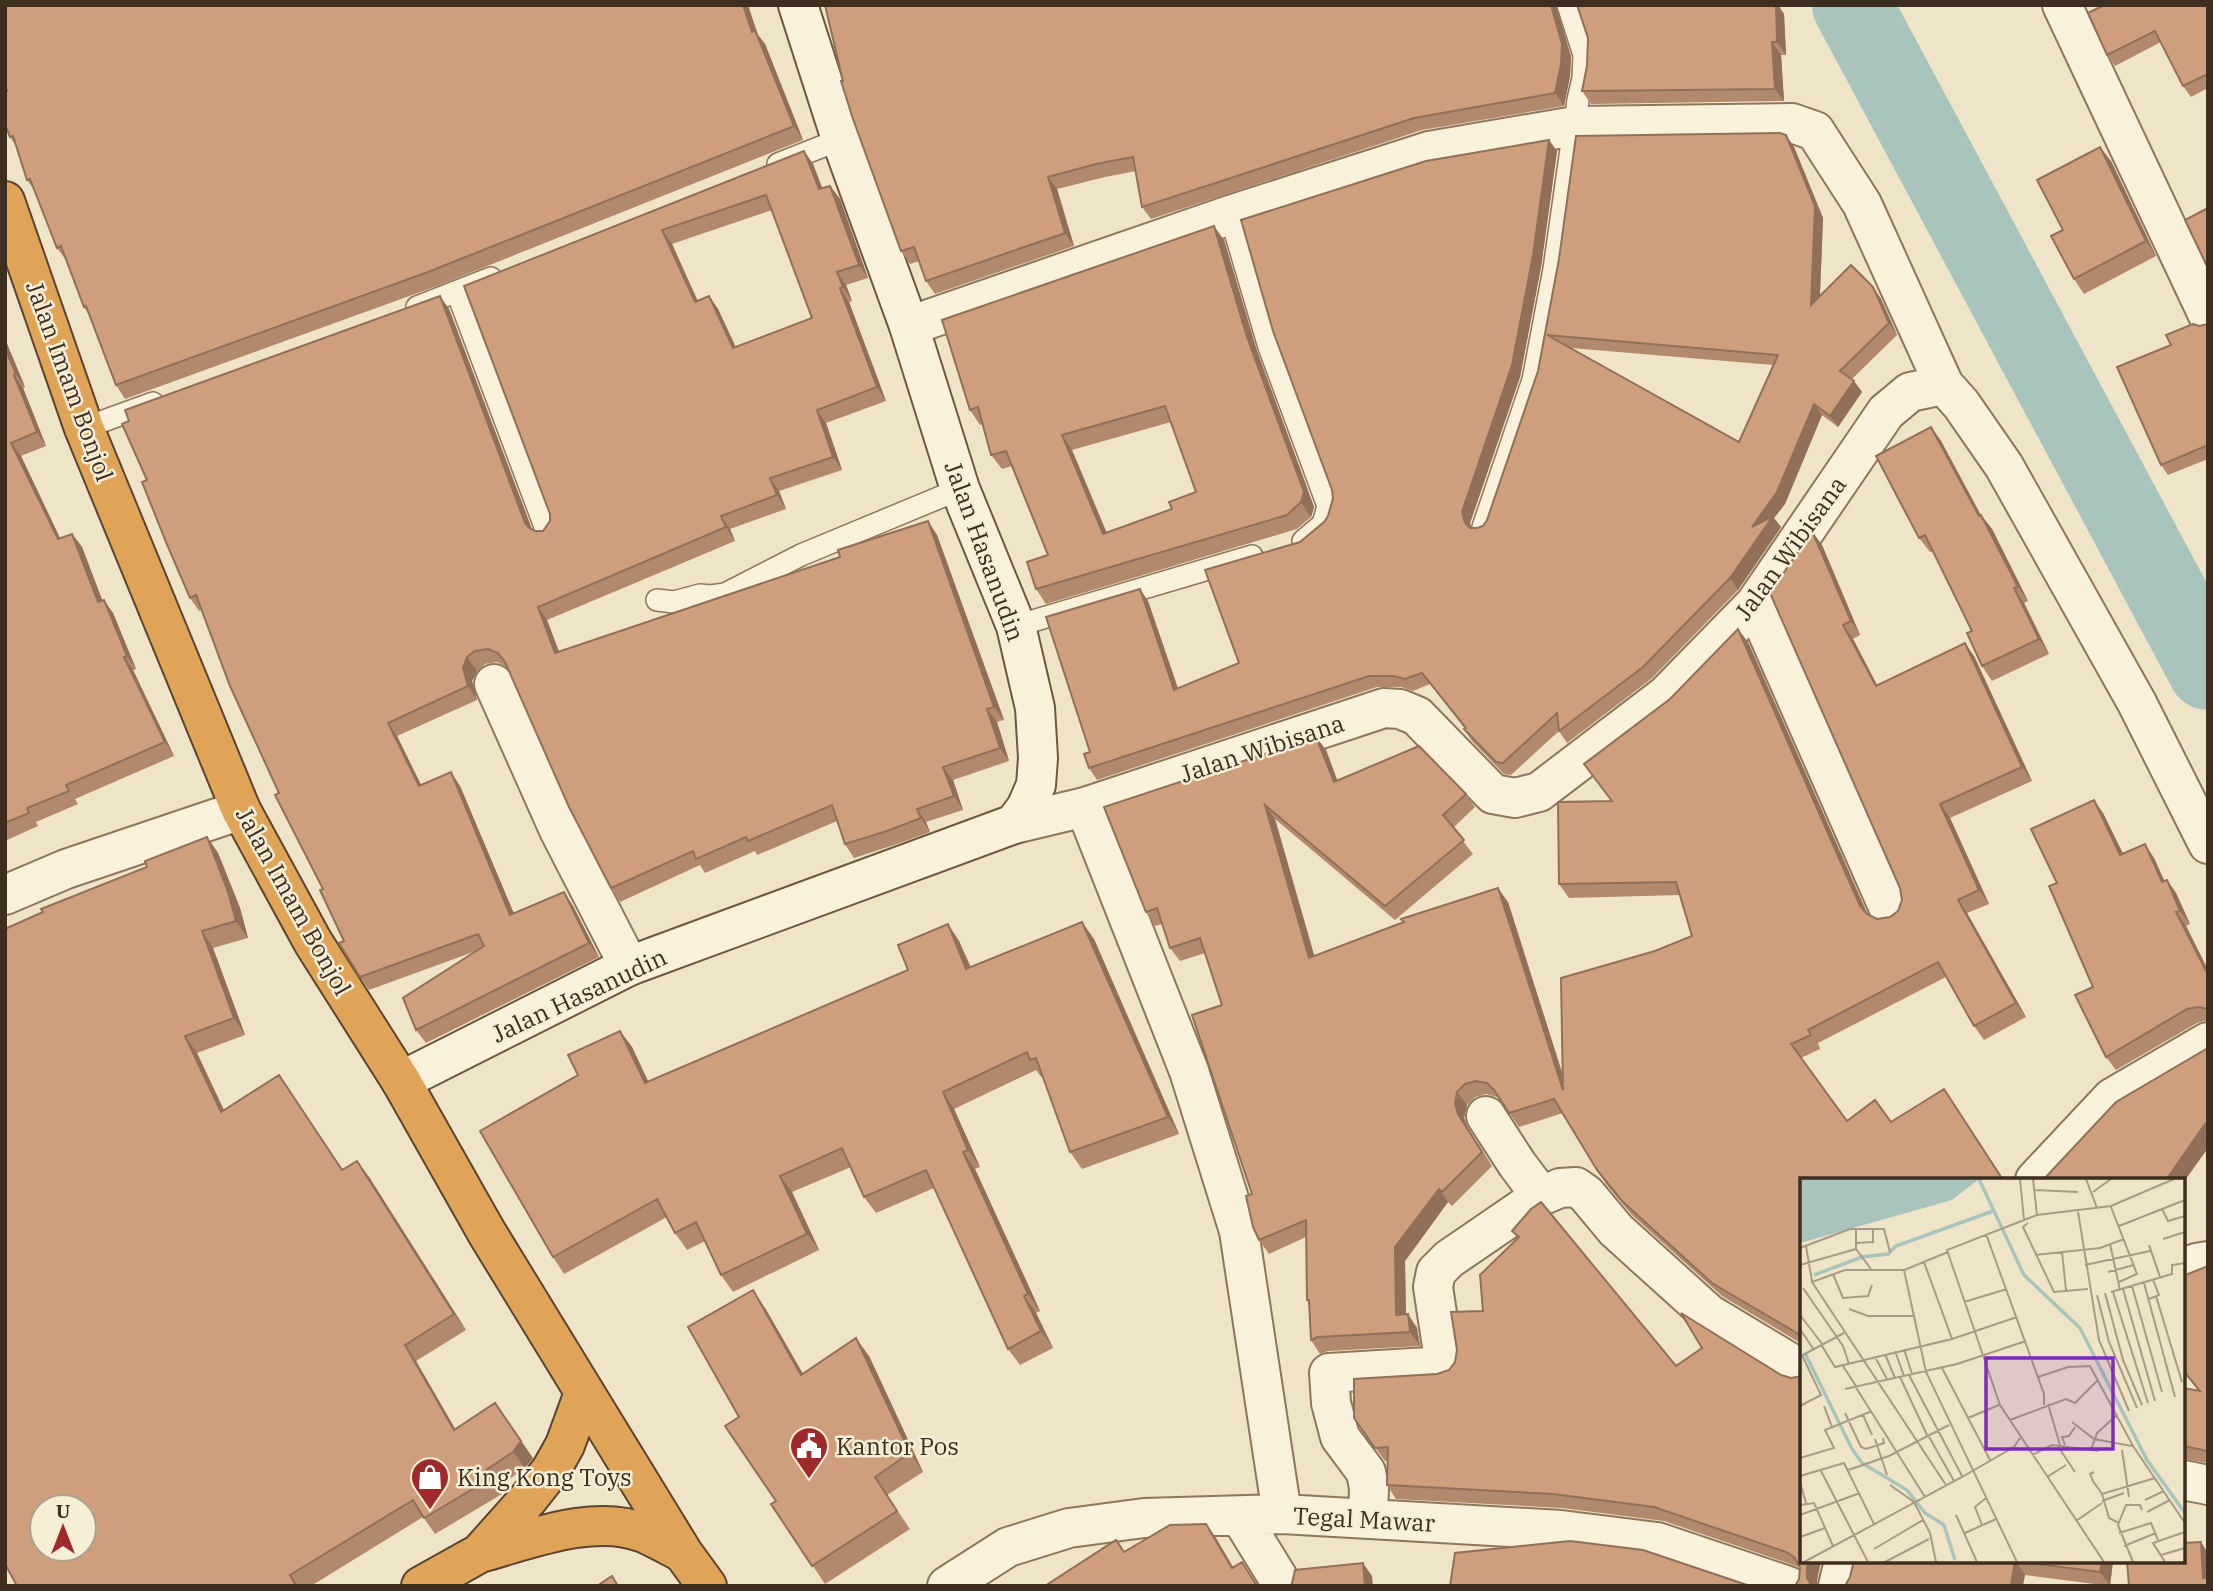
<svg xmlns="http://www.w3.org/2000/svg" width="2213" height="1591" viewBox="0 0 2213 1591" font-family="'IBM Plex Serif',serif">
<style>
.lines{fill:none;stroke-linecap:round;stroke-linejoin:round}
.river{stroke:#a9c4bc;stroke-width:80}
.lane-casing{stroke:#8d765c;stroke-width:24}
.street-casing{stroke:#8d765c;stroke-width:42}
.secondary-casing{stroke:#6f573f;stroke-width:42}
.highway-casing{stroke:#5b4430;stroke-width:42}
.lane{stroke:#faf1dc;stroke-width:21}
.street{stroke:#faf1dc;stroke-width:38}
.secondary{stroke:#faf1dc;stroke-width:38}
.highway{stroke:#e0a458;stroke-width:38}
.wall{fill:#b2896c;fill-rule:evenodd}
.shaded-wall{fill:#916f58}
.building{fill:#cf9f7d;stroke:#916f58;stroke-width:2;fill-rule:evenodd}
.labels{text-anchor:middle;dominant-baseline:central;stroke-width:5;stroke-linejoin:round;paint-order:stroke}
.street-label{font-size:24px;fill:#3d2e20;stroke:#f7eed8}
.poi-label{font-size:24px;fill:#3d2e20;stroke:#f7eed8;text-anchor:start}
.inset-river{fill:none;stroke:#a9c4bc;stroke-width:3.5}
.inset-road{fill:none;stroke:#a89b85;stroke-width:2}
.view{fill:#7b2cbf;fill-opacity:0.15;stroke:#7b2cbf;stroke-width:3.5}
.inset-edge{fill:none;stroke:#3d2e20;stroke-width:3.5}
</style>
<rect width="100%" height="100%" fill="#f0e4c8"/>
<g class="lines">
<path class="river" d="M1852,5l356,665"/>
<defs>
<path id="lane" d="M778,164l63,-25
M1230,215l39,132 59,159 -5,18 -20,17
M457,292l90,240
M417,307l74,-29
M84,428l69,-25
M1483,527l50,-147 21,-111 24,-169 5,-22 1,-23 -16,-50
M657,600l17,2 26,-7 11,1 14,-2 76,-39 159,-66
M1016,626l236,-70"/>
<path id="street" d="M2062,5l146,310
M909,326l321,-111 199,-64 146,-25 217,-3 23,8 47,73 82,181 17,19 43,62 133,237 71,141
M1755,604l135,307
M494,684l65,146 70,136
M1085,807l104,264 50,160 43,283
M1014,824l71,-17 299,-99 16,1 17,7 76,78 22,4 24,-6 127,-97 89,-91 131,-192 24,-20 34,-7
M5,895l61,-26 175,-59
M1486,1116l31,48 24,32 19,-8 16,-1 10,7 30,36 93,84 93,56
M2035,1180l77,-82 96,-56
M2183,1272l13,-9 12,-2
M2183,1480l25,5
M1240,1516l43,70
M1368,1518l1,-30 -3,-16 -26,-35 -9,-34 -2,-30 116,-7 -12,-79 3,-15 13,-13 92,-63
M947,1586l61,-39 61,-19 75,-10 138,-4 279,16 96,12 131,44
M1838,1586l6,-25"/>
<path id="secondary" d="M401,1081l228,-115 385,-142 12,-16 10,-23 2,-27 -3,-50 -19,-82 -56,-137 -51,-163 -68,-187 -43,-134"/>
<path id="highway" d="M5,201l79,227 157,382 72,132 88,139 86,152 196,320 24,33
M480,1553c48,-13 114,-40 164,-20 13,6 26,13 39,20
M421,1586l59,-33 48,-54 23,-29 14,-25 19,-52"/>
</defs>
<use href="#lane" class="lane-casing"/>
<use href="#street" class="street-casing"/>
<use href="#secondary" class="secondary-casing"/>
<use href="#highway" class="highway-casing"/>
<use href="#lane" class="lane"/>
<use href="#street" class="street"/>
<use href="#secondary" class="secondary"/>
<use href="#highway" class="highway"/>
</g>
<path class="wall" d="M825,5h731l15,52 -1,19 -6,30 -142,24 -271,89 -9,-12 -6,-36 -31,6 -48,12 17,57 -139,48 -9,-13 -7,-20 -9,3 -9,-13 -58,-170z
M1577,5h201l6,9 2,41h-5l3,46 -193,3 -9,-13 5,-25 1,-28z
M2104,5h104v83l-17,9 -8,-11 -22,-44 -46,24 -8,-11z
M758,35l7,9 38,96 -366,146 -312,113 -9,-14 -27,-70 -5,-8 -18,-47 -9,-12 -22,-57 -8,-11 -11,-34 -6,-9 -3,-46z
M1794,147l29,71 -3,78 53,-9 8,12 16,36 -45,44 10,13 -24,35 -16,-12 -37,89 -11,14 7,9 -43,63 -87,89 -84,64 -8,-12 -48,44 -7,-1 -32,-33 -8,-12h1l-35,-45 -17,7 -12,-4h-24l-280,93 -8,-12 1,-16 58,-151 30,87 61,-25 61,-121 24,-20 233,-371 -16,116 -21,110 -50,146 1,5h6l6,-2 4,-6 51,-149 21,-112zM1571,348l202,17 -34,77z
M804,151l9,13 9,24 8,-2 10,13 28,79 -22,7 6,16 -3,1 37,99 -60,22 16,47 -63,21 7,18 -56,20 5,12 -188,79 12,31 378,-116 67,185 -7,2 12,39 -56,19 10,30 -37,12 4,10 -33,12 -43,14 -9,-14 -8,-23 -80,34 -2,-4 -50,22 -5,-8 -80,37 -9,-14 -104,-221 -10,-5 -12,2 -8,7 -5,10 5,19 -80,36 24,49 39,1 54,128 50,-22 9,14 26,51 -173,86 -10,-13 60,-79 -107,39 -9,-13 -16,-36 -21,-52 -44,-96 -78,-183 -2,1 -9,-13 -43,-118 302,-171 83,221 3,1h8l7,-10v-7l-86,-228zM772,210l40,108 -76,29 -18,-38 -9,-13 -11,5 -26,-57z
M2111,161l45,95 -72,38 -10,-15 -11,-49z
M1224,240l33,111 57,156 -3,10 -14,12 -251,75 -10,-15 12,-34 -36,-89 -10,3 -11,-14 -8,-31 -3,1 -10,-15zM1171,422l25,70 -24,17 -65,24 -35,-83z
M2208,324v135l-40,16 -7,-10 10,-120 28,-19z
M5,339l20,48 -2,1 23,58 -25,10 39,82 12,-4 10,13 20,54 11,12 23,56 -3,1 41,86 -99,43 3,5 -42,18 2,4 -33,15z
M1931,427l10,14 40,74 11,14 36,72 -4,2 25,51 -57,27 -10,-15 -10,-35 -39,-80 -3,1 -11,-14z
M1822,545l38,90 -7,4 24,47 97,-30 58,125 -82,37 39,86 -22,9 59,104 -42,23 -10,-14 -28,-49 -128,66 2,6 -19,9 46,63 44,1 53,-33 60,91h-202v164l-80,-48 -90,-81 -26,-31 -9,-14 -34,-57 -44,14 -17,-25 -5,-5 -11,-3 -11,3 -8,8 -3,13 4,10 24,38 -40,40 -4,-4 -43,59 1,53 11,14 3,18 -92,5 -8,3 -9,-14 -2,-35 -2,-5 -1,-63 -37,17 -10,-14 -37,-235 -17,-52 -25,8 -10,-13 -8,-24 -7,2 -9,-14 170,-175 10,13 11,30 129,14 9,13 -22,21 20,26 -78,66 -120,-101 39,137 89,-34 -2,-3 107,-17 54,171 93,-122 37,-15 -12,-41 -111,3 -10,-14 52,-83 -27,-37 164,-122 120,273 9,4 13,-2 8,-6 4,-11 -2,-12z
M2103,813l20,41 31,4 10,23 3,-1 9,13 14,31 -4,2 22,44v50l-11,3 -81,47 -10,-13 -13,-70 -36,-104z
M207,837l11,16 22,55 8,30 -35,10 32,87 -48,18 27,57 55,-35 64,95 26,7 97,153 -50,31 39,68 78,29 -8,10 -27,19 4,7 -67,40 -12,-17 -112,69h-294l130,-719z
M1094,939l85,195 -97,35 -12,-17 -27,-75h-2l-5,-7 -82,39 26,58 -5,2 65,142 -4,2 17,35 -33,17 -12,-16 -74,-161 -58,25 -12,-16 -13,-30 -59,25 27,58 -86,42 -12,-17 -16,-34 -18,9 -12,-17 -8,-16 -103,57 -11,-17 25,-182 42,-44 12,16 16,35 260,-112 51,-29 12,26z
M1512,1231l164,135 105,9 10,3 26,203 -18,-2 1,-11 -4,-2 -132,-45 -102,-13 -166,-9 -9,-14v-24h-2l-31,-43 83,-44 12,-4 6,-8 28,-51 35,-72z
M2208,1266v197l-25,-4v-71l15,2 -15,-18v-96z
M765,1308l38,66 66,-18 54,116 -36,23 23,34 -85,55 -54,-80 5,-3 -37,-84z
M1854,1561h259l-3,25 -85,-11 -175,2z"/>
<path class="shaded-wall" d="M743,5h5l10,30 7,9 38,96 -9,-14 -42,-94z
M1551,5h5l15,52 -1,19 -6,30 -9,-13z
M1776,5h2l6,9 2,41 -9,-13z
M1772,42l9,13 3,46 -9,-12z
M1786,135l8,12 29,71 -4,99 -8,-12z
M1549,140l8,11 -16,116 -21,110 -50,146 3,12 -8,-12 -3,-11z
M2100,147l11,14 45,95 -10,-15z
M804,151l9,13 15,39 -9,-14z
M1048,177l9,12 17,57 -9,-13z
M830,186l10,13 28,79 -9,-13z
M1214,226l10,14 33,111 57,156 -3,10 -10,-15 -54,-165z
M662,230l10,14 32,72 -9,-14z
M837,272l9,13 6,16 -9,-14z
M1873,287l8,12 16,36 -8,-12z
M840,288l9,14 37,99 -9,-14z
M440,296l9,13 86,228 -10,-14z
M709,296l9,13 24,53 -9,-14z
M5,339l20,48 -9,-13 -11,-26z
M14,375l9,13 23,58 -9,-14z
M1854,381l8,11 -24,35 -8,-11z
M1814,404l8,11 -37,89 -11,14 7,9 -43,63 -8,-12 22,-51z
M817,410l9,13 16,47 -9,-13z
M1931,427l10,14 48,90 -10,-15z
M1062,435l10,15 41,99 -10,-15z
M11,443l10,13 46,97 -9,-14z
M770,478l9,13 7,18 -9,-14z
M1981,515l11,14 36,72 -10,-14z
M721,516l9,13 5,12 -9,-14z
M928,521l9,14 67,185 -10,-13z
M1812,531l10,14 38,90 -9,-14z
M72,534l10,13 26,68 -10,-13z
M2014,588l10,15 25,51 -10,-15z
M1140,589l8,12 34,100 -8,-11z
M104,600l9,13 23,56 -9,-13z
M538,607l9,13 17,46 -9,-13z
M1843,625l10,14 32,61 -9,-14z
M1738,629l10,13 122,278 -10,-14z
M1965,643l9,13 58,125 -10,-14z
M124,657l9,13 41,86 -9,-14z
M467,657l10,14 -5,10 5,19 -9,-14 -5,-18z
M987,709l10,13 12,39 -9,-13z
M388,723l9,13 31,63 -9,-13z
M1316,737l10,13 17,46 -9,-14z
M943,767l10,13 10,30 -9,-14z
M451,772l9,14 60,142 -10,-13z
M2094,800l9,13 27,55 -10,-13z
M1940,804l10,14 39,86 -10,-14z
M1265,805l10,14 44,153 -10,-14z
M917,809l9,13 4,10 -9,-14z
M207,837l11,16 22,55 8,30 -12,-17z
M2145,844l9,14 17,37 -9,-13z
M2167,880l9,13 14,31 -10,-13z
M1498,888l10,14 64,202 -9,-14z
M564,892l9,14 26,51 -10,-14z
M1958,900l9,13 59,104 -10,-14z
M2176,912l10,14 22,44v5z
M1082,922l12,17 85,195 -11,-17z
M948,924l11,17 19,45 -12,-17z
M202,931l11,17 32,87 -11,-17z
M620,1031l12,16 25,53 -12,-17z
M185,1036l12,17 35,75 -11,-16z
M943,1092l11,17 26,58 -12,-17z
M1457,1092l10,13 -3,13 4,10 24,38 -34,-52 -3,-10z
M2205,1124l3,4v20l-25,35v-3h-17z
M963,1152l12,17 65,142 -12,-17z
M357,1161l12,16 97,153 -12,-16z
M780,1176l12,16 27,58 -12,-16z
M1439,1189l9,13 -43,59 1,68 -10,-14 -1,-68z
M753,1290l12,18 49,85 -13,-18z
M1024,1296l12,17 17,35 -12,-17z
M1408,1314l9,14 3,18 -10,-14z
M856,1338l13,18 54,116 -13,-19z
M405,1345l11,16 49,85 -11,-16z
M495,1403l38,55 -8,10 -12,-16z
M1206,1524l10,14 26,44 -10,-14z
M2201,1542l7,11v32l-5,-7z
M1809,1561h12l-4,20v5h-5l-5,-8v-11z
M2015,1561l10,14 -2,11h-12z
M2102,1561h11l-3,25 -10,-14z
M1363,1563l9,13 1,10h-8z"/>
<path class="building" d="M5,5h738l9,27 3,-2 39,96 -366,146 -312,113 -30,-79 -2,1 -23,-61 -4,2 -27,-69 -3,1 -14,-44 -3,1 -5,-13v-33h2l-2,-6z
M825,5h726l11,39 -1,20 -6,29 -141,25 -272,89 -9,-50 -37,7 -48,13 17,56 -139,48 -12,-34 -13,4 -48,-132 -12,-38h2z
M1577,5h199l1,37h-5l3,47 -193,2 5,-25 1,-28z
M2104,5h104v69l-25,12 -28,-55 -48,24 -19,-42z
M1780,133l6,2 29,71 -4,99 40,-40 22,22 16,36 -49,48 14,10 -24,35 -16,-12 -37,88 -25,35 21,-11 -43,62 -87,89 -84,64 -2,-18 -54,50 -7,-1 -32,-33 2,-1 -44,-55 -17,6 -12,-3h-24l-280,92 -5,-14 6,-2 -44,-135 94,-28 34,101 65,-27 -34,-93 95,-28 24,-20 4,-6 5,-18 -1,-8 -59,-159 -32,-111 185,-59 123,-21 -16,115 -21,110 -50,147 3,11 5,5h7l6,-2 4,-6 51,-149 21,-112 17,-123zM1547,335l231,20 -39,87z
M2100,147l46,94 -72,38 -23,-43 12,-6 -26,-50z
M804,151l15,38 11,-3 29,79 -22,7 6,15 -3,1 37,99 -60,23 16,47 -63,21 7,17 -56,21 5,11 -188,80 17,46 285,-96 -2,-7 90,-29 66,186 -7,2 13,39 -57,19 11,29 -37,13 4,9 -34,13 -42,13 -13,-39 -84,36 -2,-4 -50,22 -3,-8 -82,37 -42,-81 -64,-145 -7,-9 -10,-4 -13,2 -8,6 -4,11 5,18 -80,37 31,63 32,-14 59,143 54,-23 25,51 -173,87 -13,-32 81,-52 -6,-12 -118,43 -21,-34 5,-2 -24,-51 3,-1 -48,-94 4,-2 -49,-107 -34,-91 -6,3 -24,-56 -24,-60 5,-2 -25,-56 7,-3 -4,-11 315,-114 85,227 4,5 6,3h8l7,-10v-7l-86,-228zM766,195l46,123 -79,30 -24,-52 -14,6 -33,-72z
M2208,208v60l-23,-48z
M1214,226l33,111 57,155 -3,10 -14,13 -251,74 -9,-27 21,-7 -42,-104 -15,4 -13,-48 -8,3 -28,-90zM1165,406l31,86 -27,10 3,7 -69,25 -41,-99z
M2193,324l6,2 9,-2v121l-47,20 -44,-98 54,-22 -5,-10z
M5,348l11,26 -2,1 23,57 -26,11 47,96 14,-5 26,68 6,-2 23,56 -3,1 41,85 -99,43 3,6 -42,17 2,5 -24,10z
M1931,427l48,89 2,-1 37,72 -4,1 25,51 -57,27 -15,-33 5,-2 -47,-96 -6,3 -43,-82z
M1812,531l39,90 -8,4 33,61 89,-43 57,124 -82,37 39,86 -21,10 58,103 -42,23 -36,-64 -130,68 3,5 -20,9 56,77 28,-21 16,22 53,-33 59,91h-201v156l-90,-53 -90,-82 -25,-31 -43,-71 -45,14 -15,-23 -7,-7 -11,-2 -11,3 -8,8 -2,12 3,10 24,38 -40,40 -3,-3 -44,58 1,68 12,-1 2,18 -92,5 -7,3 -2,-40h-2l-1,-80 -47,20 -6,-13 -7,-31 6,-2 -60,-179 30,-10 -22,-67 -30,10 -13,-40 -11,4 -42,-105 212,-70 18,45 85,-36 47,48 -23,21 21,25 -79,66 -120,-101 44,153 95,-36 -3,-3 97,-31 65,202 -2,-112 94,-27 37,-15 -16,-54 -117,2 -1,-82 54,-1 -28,-37 86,-65 68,-70 122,277 7,8 10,5 13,-2 8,-6 4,-11 -2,-12 -130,-295z
M2094,800l26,55 25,-11 17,38 5,-2 13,31 -4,1 32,63v34l-10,-2 -11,2 -81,48 -31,-62 18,-8 -44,-101 8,-3 -26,-54z
M207,837l21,55 8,29 -34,10 32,87 -49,18 36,76 58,-37 63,95 15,-9 97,153 -49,31 49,85 41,-27 26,38 -8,11 -27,18 5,8 -67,40 -11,-18 -123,75 6,11h-279l-12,-22v-635l38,-17 -2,-3 106,-42 -2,-6zM42,1507h42v42h-42z
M1082,922l86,195 -98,35 -34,-94 -6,2 -3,-8 -84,40 25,58 -5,2 65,142 -4,2 17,35 -33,18 -82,-179 -62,27 -22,-49 -62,28 27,58 -86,41 -25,-53 -21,11 -18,-34 -104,58 -73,-126 98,-56 -10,-20 52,-24 25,52 263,-113 -10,-25 50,-21 18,45z
M2208,1048v81l-3,-5 -39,56h-123l73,-78z
M1541,1202l135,164 26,-18 -21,-35 100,62 10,3 11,-2v185h7l-2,6v11l5,8h-17l4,-7 1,-12 -6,-10 -8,-5 -132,-45 -101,-13 -166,-9 1,-38 -13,1 -21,-30v-39l83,-5 12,-4 6,-8 2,-12 -6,-38 32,-1 -3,-36 39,-38 -7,-6 19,-22z
M2208,1266v186l-5,-2 -20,-4v-58l17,3 -17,-21v-94z
M753,1290l48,85 55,-37 54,115 -35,24 22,34 -85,55 -41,-62 5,-3 -51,-75 14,-9 -51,-90z
M1206,1524l26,44 10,-6 15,24h-212l71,-46 8,12 46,-27z
M1570,1541l73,9 107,36h-300l5,-33z
M2201,1542l2,36h5v8h-79l-2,-25h56v-18z
M1854,1561h161l-4,25h-166l5,-9z
M2015,1561h87l-2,11z
M1363,1563l2,23h-75l2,-3 3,-13z
M612,1576l6,10h-21z"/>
<defs>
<symbol id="civic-pin" viewBox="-11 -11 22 30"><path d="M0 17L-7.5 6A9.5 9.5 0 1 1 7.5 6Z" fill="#9e2a2b" stroke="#f7eed8"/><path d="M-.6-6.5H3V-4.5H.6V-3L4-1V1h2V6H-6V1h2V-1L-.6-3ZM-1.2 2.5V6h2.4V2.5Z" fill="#fff"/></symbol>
<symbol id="shop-pin" viewBox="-11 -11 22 30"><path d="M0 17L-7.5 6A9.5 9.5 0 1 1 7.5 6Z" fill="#9e2a2b" stroke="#f7eed8"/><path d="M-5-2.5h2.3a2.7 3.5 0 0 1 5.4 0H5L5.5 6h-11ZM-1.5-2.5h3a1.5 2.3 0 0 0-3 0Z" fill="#fff"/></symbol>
</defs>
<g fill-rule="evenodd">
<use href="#civic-pin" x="787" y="1424" width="44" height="60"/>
<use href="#shop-pin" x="408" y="1455" width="44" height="60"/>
</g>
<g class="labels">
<g class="street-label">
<text transform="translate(70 381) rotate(70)">Jalan Imam Bonjol</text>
<text transform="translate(1790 548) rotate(-54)">Jalan Wibisana</text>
<text transform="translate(985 551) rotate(70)">Jalan Hasanudin</text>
<text transform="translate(1262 748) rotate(-18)">Jalan Wibisana</text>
<text transform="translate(294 901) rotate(61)">Jalan Imam Bonjol</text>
<text transform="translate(579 995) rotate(-25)">Jalan Hasanudin</text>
<text transform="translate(1364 1519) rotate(3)">Tegal Mawar</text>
</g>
<g class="poi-label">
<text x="836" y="1446">Kantor Pos</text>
<text x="457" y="1477">King Kong Toys</text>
</g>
</g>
<g transform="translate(1800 1178)">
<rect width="385" height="385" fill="#f0e4c8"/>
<path d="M0,1h179l-27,21 -152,43z" fill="#a9c4bc"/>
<path class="inset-river" d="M179,1l45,96 56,53 67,132 38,53M14,97l48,-18 26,-3 8,-8 97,-35M5,175l47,96 10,14 45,27 18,23 19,12 11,35"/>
<path class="inset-road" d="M220,1l4,41M233,1l4,36M286,1l11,29M235,12l43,2M293,14l18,-13M311,29l26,67 -18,8M362,31l6,12 17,-5M278,34l21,128 30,71M228,45l-5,4 31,65 34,-3M319,48l66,-26M56,51v20l15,20M186,56l58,160v11M363,61l22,-7M56,65l17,-1v-13M310,66l10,46M349,67l11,32M6,68l6,35M0,70l50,-19h34l6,23M148,74l-44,18 22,102 91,190M262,74l4,38M235,77l65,-7 24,-9M124,84l28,77M0,87l56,-16M285,87l65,-14M104,92h-59l-33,12 134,203M308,94l26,-7M33,96l10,24 25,-2 4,-11M344,105l31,114M332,108l30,106M3,110l40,58 6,18M323,111l32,112M311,114l61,-18v-9l13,-2M313,114l35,111M305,115l18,67 19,45M297,117l12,47 28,66M356,118l26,86M349,121l10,-4 -6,-15M164,124l43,-13M49,131l19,7h45M0,137l23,30M0,151l14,21M22,168l13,21 117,-28 65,-22M104,171l8,25M95,173l9,25M85,176l10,24M1,178l43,-23M75,179l12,22M43,188l13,20M142,190l48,92M109,197l53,101M100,199l27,58M238,199l30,-10 22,-1 43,80 52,77M55,208l70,111M45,211l112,-25 69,-23M248,226l12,41M0,228l21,-11 -19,-40M24,228l8,21M45,235l16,34 5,2 18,-6 -1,-5M63,237l9,20M168,240l31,-13M210,242l56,-21 9,4 23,-23M272,244l22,17 38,7M128,257l26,46M75,261l12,36M257,267l18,27M265,267l-3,-8 7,-1 6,-9M291,272l6,-17 20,-18M322,272l7,47M232,277l20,-10 47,6M0,280l34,-10 -9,-18 47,-19M48,292l41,-14 60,-31M21,293l47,91M294,294l-4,2 3,7 9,13M0,298l44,-13 30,61M247,299l19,-12M0,304l6,21M90,307l24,17 16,31 6,29M302,316l53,-16M302,316l7,24 10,5M345,322l19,-9M302,323l22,-8M0,327l14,-2 19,43M347,334l23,-12M0,337l60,-22M156,337l21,47M276,343l26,-18M182,347l-7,-18 11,-9M165,355l31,-14M319,355l32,-10 7,17M0,359l25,-9M324,368l32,-13M74,371l49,-29M361,377l24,-7M4,384l158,-85 52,-30 6,-9M85,384l44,-23M304,384l-104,-157 -53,-155 90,-35 74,-9 63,-27M333,384l-15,-37 8,-20h14l2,5M365,384l-12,-19 32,-11"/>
<path class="view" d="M186,180h127v91h-127z"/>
<rect width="385" height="385" class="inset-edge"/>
</g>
<rect width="2213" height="1591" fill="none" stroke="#3d2e20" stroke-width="14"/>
<g transform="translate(63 1528)"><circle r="33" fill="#f7eed8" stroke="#ada18e" stroke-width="2"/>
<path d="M0-5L12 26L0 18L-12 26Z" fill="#9e2a2b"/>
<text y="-10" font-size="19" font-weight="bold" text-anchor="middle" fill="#3d2e20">U</text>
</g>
</svg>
